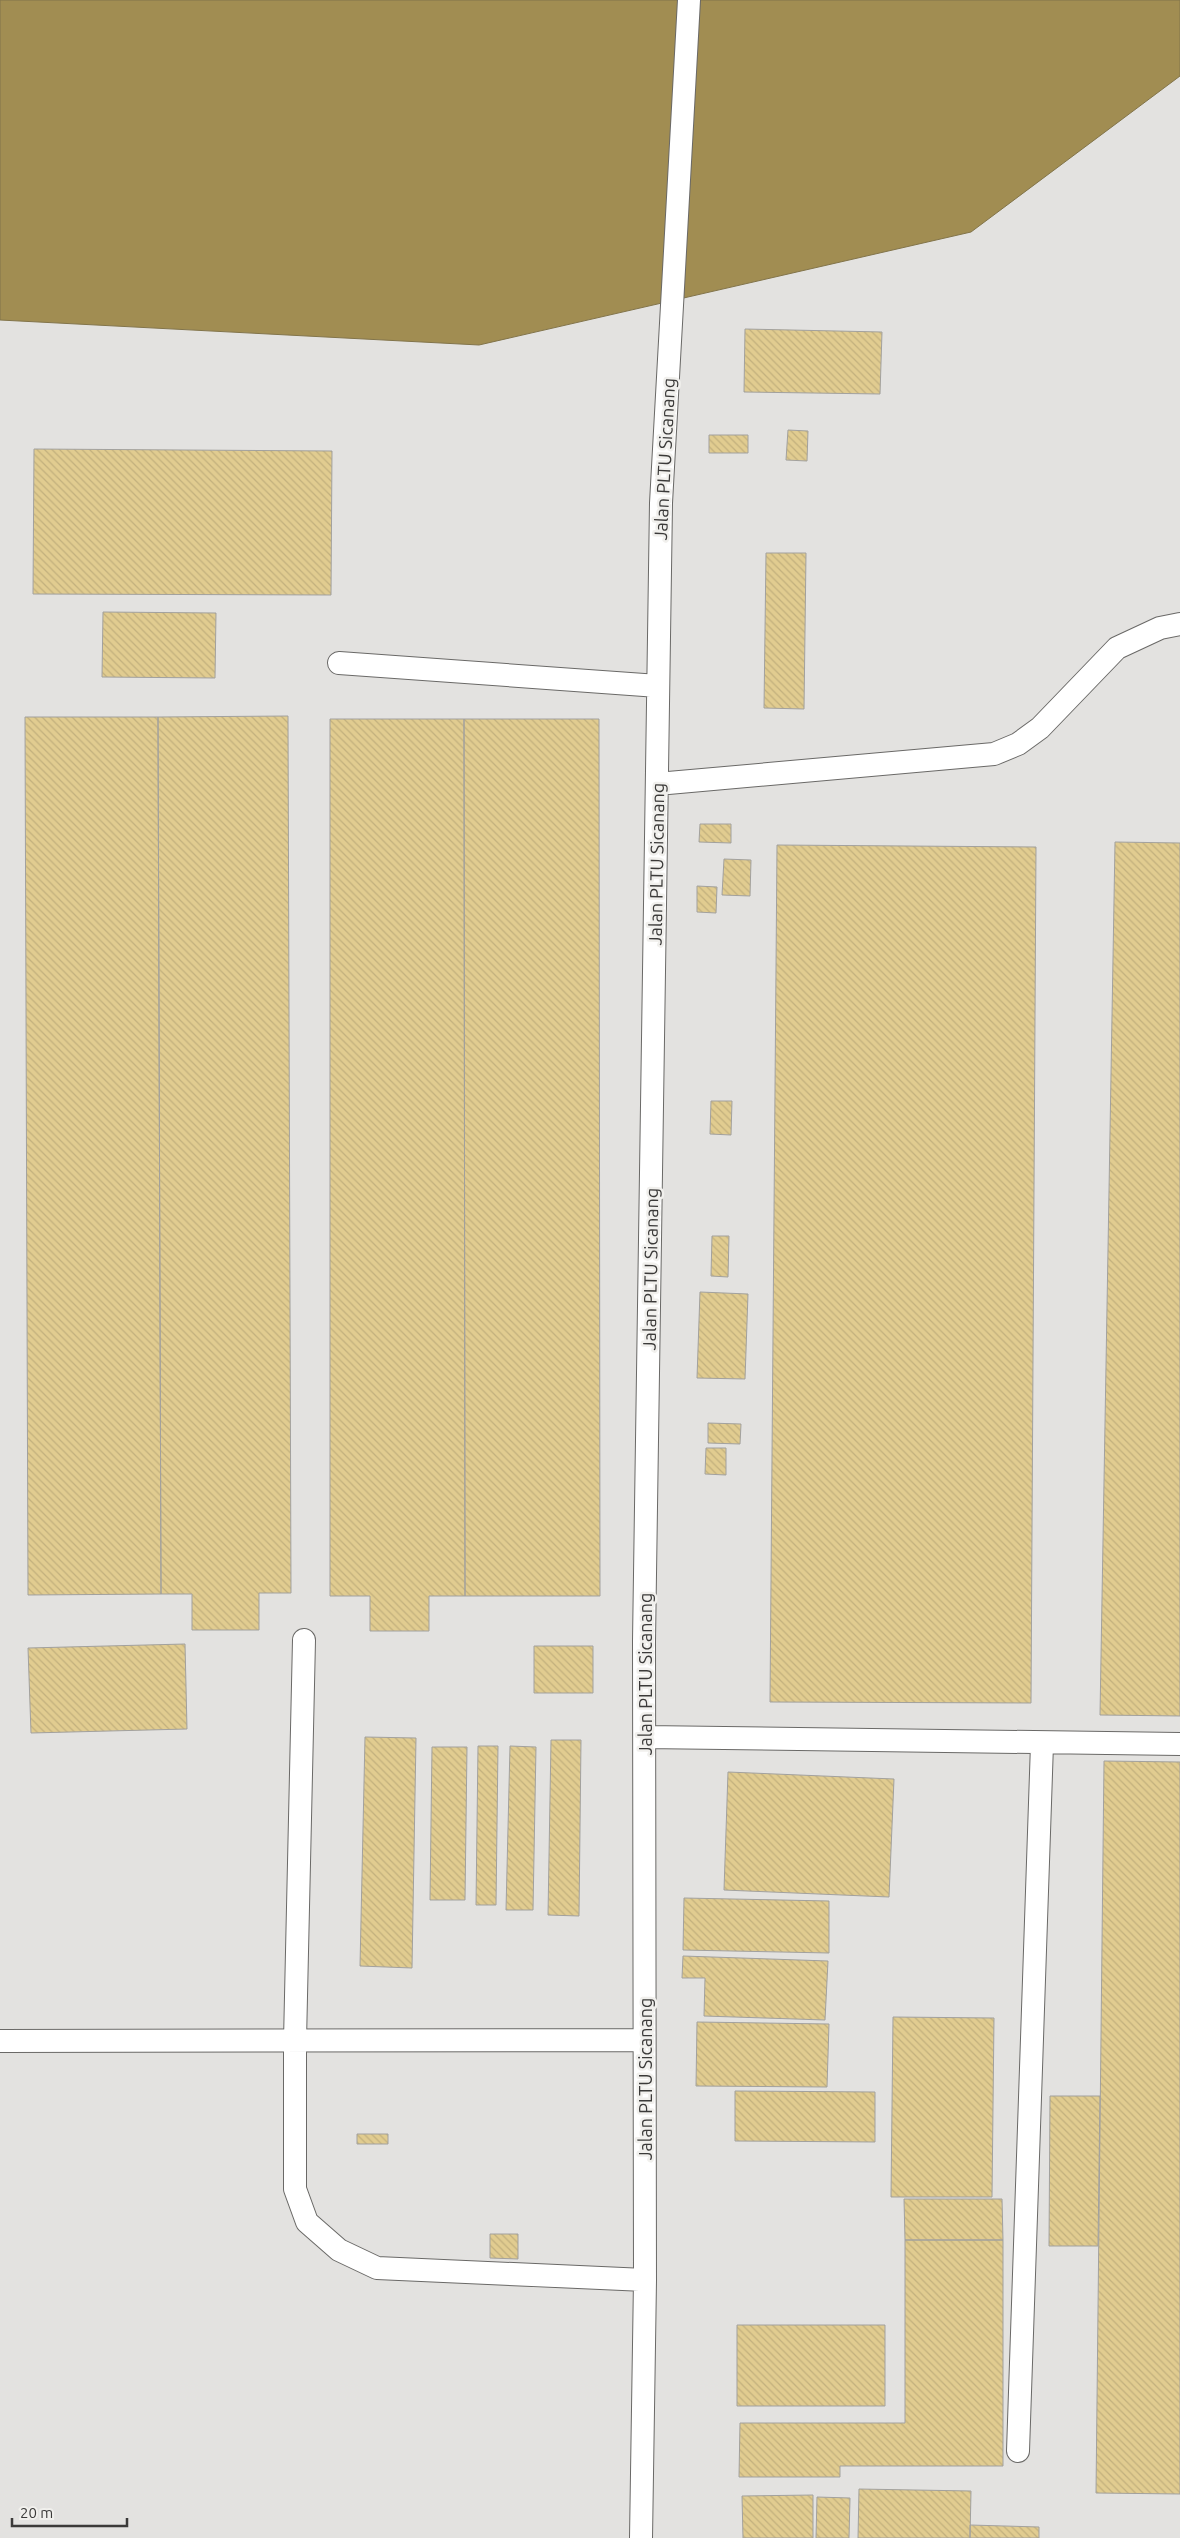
<svg xmlns="http://www.w3.org/2000/svg" width="1180" height="2538" viewBox="0 0 1180 2538" font-family="Ubuntu,sans-serif">
<style>
.water{fill:#a18d52;stroke:#82744a}
.building{fill:url(#building-back-hatch);stroke:#a2a19e}
.lines{fill:none;stroke-linecap:round;stroke-linejoin:round}
.service-casing{stroke:#6a6967;stroke-width:24}
.service{stroke:#fff;stroke-width:22}
.labels{text-anchor:middle;dominant-baseline:central;stroke-width:5;stroke-linejoin:round;paint-order:stroke}
.street-label{font-size:18px;fill:#3b3a39;stroke:#f1f0ed}
</style>
<defs>
<pattern id="building-back-hatch" width="6" height="6" patternUnits="userSpaceOnUse" patternTransform="scale(1.25)"><rect width="6" height="6" fill="#e1cc90"/><path d="M-1 5l2 2M0 0l6 6M5-1l2 2" fill="none" stroke="#c2b07d"/></pattern>
</defs>
<rect width="100%" height="100%" fill="#e3e2e0"/>
<path class="water" d="M0,0h1180v76l-209,156 -492,113 -479,-25z"/>
<path class="building" d="M745,329l137,3 -2,62 -136,-2z
M788,430l20,1 -1,30 -21,-1z
M709,435h39v18h-39z
M34,449l298,2 -1,144 -298,-1z
M766,553h40l-2,156 -40,-1z
M103,612l113,1 -1,65 -113,-1z
M288,716l3,877h-32v37h-67v-36h-31l-3,-877z
M25,717h133l3,877 -133,1z
M330,719h134l1,877h-36v35h-59v-35h-40z
M464,719h135l1,877h-135z
M700,824h31v19l-32,-1z
M1115,842l65,1v873l-80,-1z
M777,845l259,2 -5,856 -261,-1z
M724,859l27,1 -1,36 -28,-1z
M697,886l20,1 -1,26 -19,-1z
M711,1101h21l-1,34 -21,-1z
M712,1236h17l-1,41 -17,-1z
M700,1292l48,2 -3,85 -48,-1z
M708,1423l33,1 -1,20 -32,-1z
M706,1448h20v27l-21,-1z
M185,1644l2,85 -156,4 -3,-85z
M534,1646h59v47h-59z
M365,1737l51,1 -4,230 -52,-2z
M551,1740h30l-2,176 -31,-1z
M478,1746h20l-2,159h-20z
M510,1746l26,1 -3,163h-27z
M432,1747h35l-2,153h-35z
M1104,1761l76,1v732l-84,-1z
M728,1772l166,7 -5,118 -165,-7z
M684,1898l145,3v52l-146,-3z
M683,1956l145,5 -3,59 -121,-4 1,-38h-23z
M893,2017l101,1 -2,179h-101z
M697,2022l132,2 -2,63 -131,-1z
M735,2091l140,1v50l-140,-1z
M1050,2096h50l-2,150h-49z
M357,2134h31v10h-31z
M904,2199h98l1,41h-98z
M490,2234h28v25l-28,-1z
M905,2240h98v226h-163v11h-101l1,-54h165z
M737,2325h148v81h-148z
M859,2489l112,2 -1,47h-112z
M813,2495v43h-70l-1,-42z
M817,2497l33,1 -1,40h-33z
M970,2525l69,2v11h-69z"/>
<g class="lines">
<defs>
<path id="service" d="M339,663l319,23
M657,784l337,-30 24,-10 22,-16 77,-80 43,-20 20,-4
M304,1640l-9,401v148l12,33 32,28 38,18 268,12
M645,1737l535,7
M0,2041l644,-1
M1018,2451l24,-707
M641,2538l4,-258 -1,-639 17,-1138 28,-503"/>
</defs>
<use href="#service" class="service-casing"/>
<use href="#service" class="service"/>
</g>
<g class="labels">
<g class="street-label">
<text transform="translate(664 459) rotate(-87)">Jalan PLTU Sicanang</text>
<text transform="translate(656 864) rotate(-89)">Jalan PLTU Sicanang</text>
<text transform="translate(650 1269) rotate(-89)">Jalan PLTU Sicanang</text>
<text transform="translate(645 1674) rotate(-90)">Jalan PLTU Sicanang</text>
<text transform="translate(645 2079) rotate(-90)">Jalan PLTU Sicanang</text>
</g>
</g>
<path d="M12 2518v8h115v-8" fill="none" stroke="#3b3a39" stroke-width="2.5"/>
<text x="20" y="2518" font-size="15" fill="#3b3a39" stroke="#f1f0ed" stroke-width="4" paint-order="stroke">20 m</text>
</svg>
